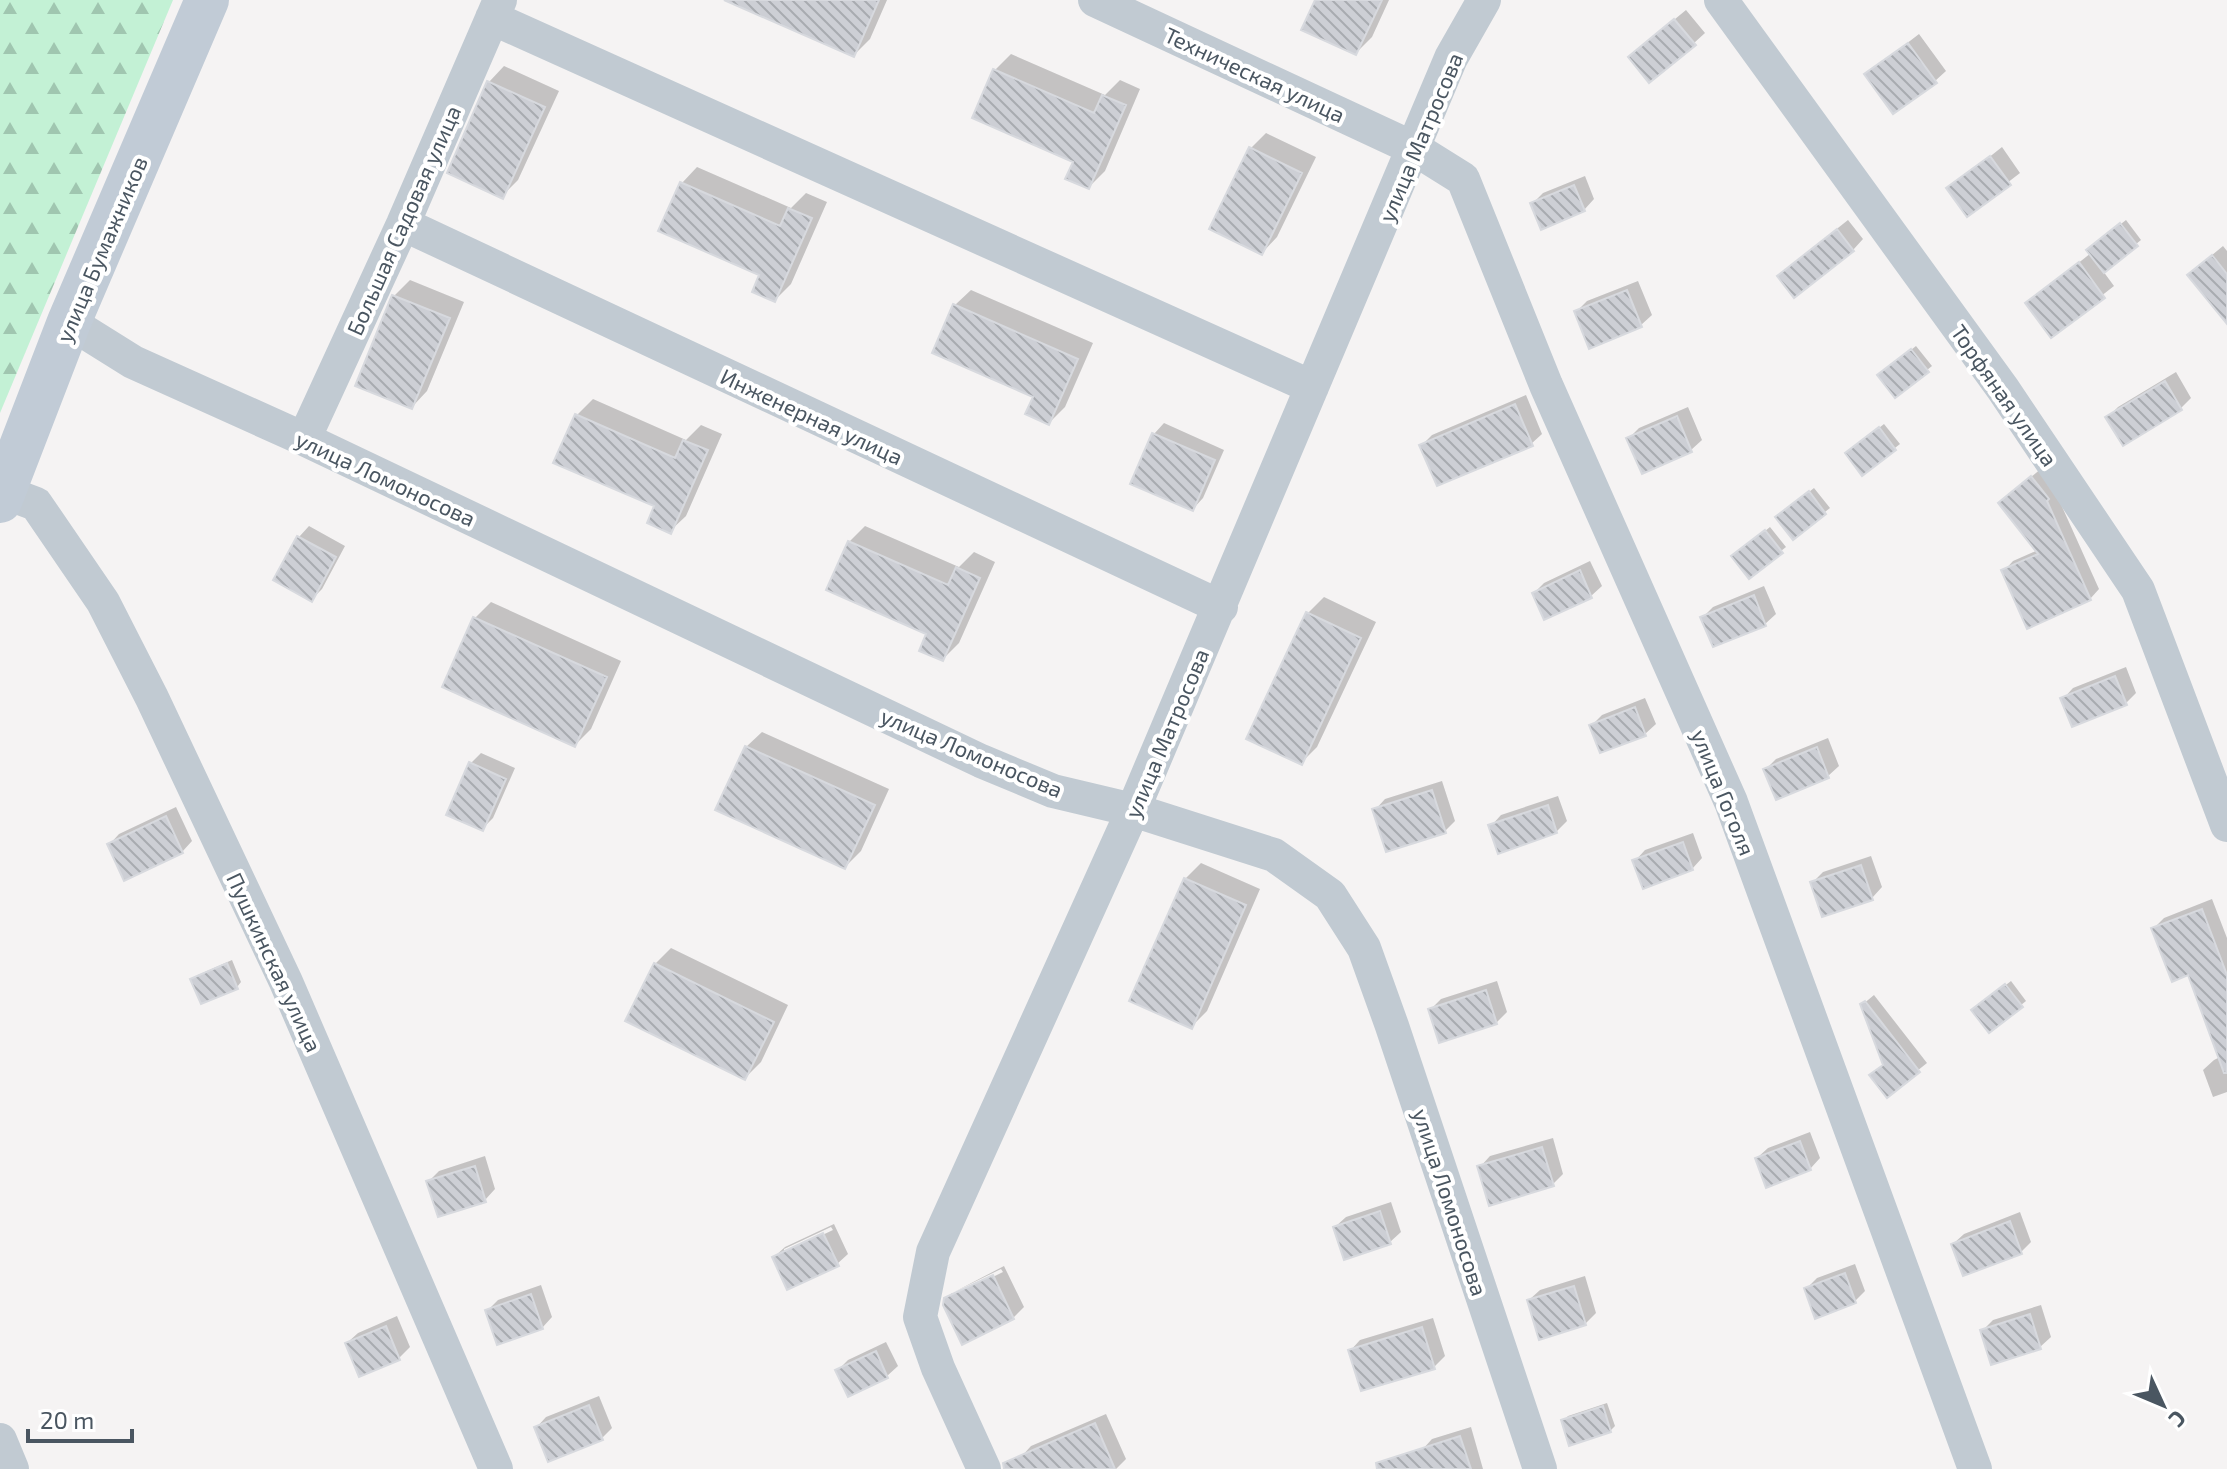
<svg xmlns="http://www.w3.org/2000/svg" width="2227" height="1469" viewBox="0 0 2227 1469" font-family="'Exo 2',sans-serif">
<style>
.forest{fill:url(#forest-firs)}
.shadow{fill:#0003;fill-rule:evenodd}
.building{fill:url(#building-back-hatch);stroke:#d7d9de;stroke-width:2}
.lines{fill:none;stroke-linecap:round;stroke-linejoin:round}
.street{stroke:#c1cad2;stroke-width:34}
.secondary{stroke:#c1cbd6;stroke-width:44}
.labels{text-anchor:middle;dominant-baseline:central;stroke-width:8;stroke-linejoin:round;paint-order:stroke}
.street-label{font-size:22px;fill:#4a5661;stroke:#fff}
</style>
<defs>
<pattern id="forest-firs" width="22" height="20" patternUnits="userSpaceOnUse" patternTransform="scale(2)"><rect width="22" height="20" fill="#c3f1d5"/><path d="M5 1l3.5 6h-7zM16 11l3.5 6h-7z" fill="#a0c6b0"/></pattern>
<pattern id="building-back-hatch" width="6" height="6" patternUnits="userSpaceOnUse" patternTransform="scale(2)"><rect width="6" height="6" fill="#cdcfd5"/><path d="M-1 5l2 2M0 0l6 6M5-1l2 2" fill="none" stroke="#a8abb0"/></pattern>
</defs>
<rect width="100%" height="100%" fill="#f5f3f3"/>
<path class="forest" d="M0,0h173l-173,413z"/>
<path class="shadow" d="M733,0h154l-17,39 -16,16z
M1318,0h71l-17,37 -16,16z
M1686,10l19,23 -11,10 -53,4z
M1919,34l27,37 -11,10 -68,-7z
M1011,54l94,41 15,-15 20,9 -35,82 -16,16 -14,-26 -101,-44 21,-47z
M504,66l55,25 -41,89 -16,16 -13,-114z
M1266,133l50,24 -39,80 -15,16 -12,-104z
M2002,147l18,26 -53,41 -18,-25z
M697,167l94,41 15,-15 21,9 -36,82 -16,16 -14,-26 -79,-91z
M1585,176l9,23 -10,11 -51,-7 10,-10z
M1848,220l15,19 -10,11 -63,16z
M2126,220l15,20 -38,31 11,15 -63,49 -23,-32 63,-50 3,-8z
M2223,246l4,5v66l-27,-52z
M410,280l54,22 -37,89 -15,16 -18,-111z
M1638,281l14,34 -11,10 -51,21 -14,-34 11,-11z
M971,290l122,53 -28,64 -16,16 -13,-27 -81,-91z
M1916,346l16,20 -5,4 -43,1z
M2176,372l15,26 -10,10 -73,9 10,-10z
M1526,395l16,39 -11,10 -110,2 11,-11z
M593,399l93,41 15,-15 21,9 -36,82 -16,15 -13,-26 -101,-43 21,-47z
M1688,407l14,33 -11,10 -48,21 -14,-33 10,-10z
M1164,423l60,27 -21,48 -10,11 -39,-75z
M1884,424l16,20 -37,29 -11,-24z
M2042,468l13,23 44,98 -9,10 -86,-28 9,-10 25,-11 -28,-56z
M1814,488l16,20 -37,29 -11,-24z
M309,526l36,20 -23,43 -10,10 -13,-62z
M865,526l94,41 15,-15 21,10 -36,81 -16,16 -14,-26 -80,-91z
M1770,527l16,20 -5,4 -42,1z
M1590,561l12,25 -11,10 -57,-3 10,-10z
M1764,586l12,28 -11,10 -62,-7 10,-10z
M1324,597l52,25 -59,125 -16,16 -52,-25 59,-125z
M491,602l130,59 -30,68 -16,16 -131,-59 31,-68z
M2126,667l10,26 -10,10 -63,-4 10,-11z
M1645,698l11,26 -11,10 -53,-9 10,-10z
M762,732l127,57 -28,62 -16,16 -99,-120z
M1828,738l11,28 -11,10 -62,-7 10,-10z
M481,753l34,15 -22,50 -11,11 -11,-66z
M1442,781l13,40 -10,10 -70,-21 10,-11z
M1558,796l9,25 -11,11 -65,-6 10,-11z
M176,807l16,34 -10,11 -73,-7 10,-11z
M1693,833l9,25 -10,11 -57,-8 10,-11z
M1871,856l11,31 -10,11 -60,-15 11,-11z
M1201,863l59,26 -53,122 -16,16 -6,-148z
M2212,899l15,39v154l-14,5 -10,-27 11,-10 6,-3 -31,-84 -35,-45 10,-10z
M671,948l117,57 -27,57 -16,16 -90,-114z
M232,960l9,22 -4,5 -44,-8 5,-4z
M1497,981l10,31 -11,11 -65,-14 10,-10z
M2011,981l15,20 -36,29 -11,-24z
M1874,995l53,68 -40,32 -3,-31 -22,-59z
M1810,1132l10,26 -10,11 -53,-11 11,-10z
M1553,1138l10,36 -10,10 -73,-17 10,-11z
M485,1156l10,33 -10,11 -56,-19 10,-10z
M1391,1202l10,30 -11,10 -55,-15 11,-10z
M2020,1212l11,30 -10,10 -68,-8 11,-10z
M834,1224l14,30 -11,10 -63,-7 11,-10zM831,1227l2,3 -49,23v-4z
M1855,1264l10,27 -10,10 -49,-12 11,-11z
M1004,1266l20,41 -11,11 -67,-19 6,-6v4l51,-25 -2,-3 -47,23z
M1585,1276l11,37 -11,11 -56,-24 11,-10z
M541,1285l11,32 -10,11 -54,-18 10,-10z
M2041,1305l10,32 -11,10 -58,-16 11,-11z
M397,1316l13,31 -11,11 -39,16 -13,-31 11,-10z
M1433,1318l12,38 -11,11 -84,-16 10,-11z
M886,1342l12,24 -11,10 -49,-6 10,-10z
M599,1396l13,32 -10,10 -66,-10 10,-11z
M1607,1403l8,23 -5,5 -47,-10 5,-5z
M1106,1414l20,45 -10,10h-90l-5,-12 10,-11z
M1471,1427l12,42h-55l-6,-19 10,-11z"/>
<path class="building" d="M724,0h155l-25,57z
M1315,0h67l-26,55 -55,-25z
M1674,19l22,26 -47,38 -21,-26z
M1908,43l29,40 -44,31 -29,-40z
M993,69l101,44 8,-18 24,10 -37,84 -24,-10 8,-17 -101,-44z
M487,81l58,26 -42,92 -56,-26z
M1249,147l53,26 -40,82 -53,-26z
M1990,156l21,29 -44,32 -21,-29z
M680,182l100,44 8,-18 24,10 -37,84 -23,-10 7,-17 -101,-44z
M1574,185l11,26 -44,19 -11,-27z
M2120,223l18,23 -34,27 -18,-23z
M1837,229l17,22 -60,47 -17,-22z
M2212,255l15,19v50l-40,-49z
M2079,262l26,36 -54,40 -26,-35z
M1627,290l15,37 -53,22 -15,-38z
M392,295l58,23 -38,91 -57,-23z
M953,304l125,55 -29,66 -24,-11 8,-17 -101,-44z
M1911,349l18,23 -34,26 -18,-23z
M2165,381l17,29 -59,36 -18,-29z
M1515,404l18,42 -96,40 -18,-41z
M575,414l100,44 8,-18 25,10 -37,84 -24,-11 7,-17 -101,-43z
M1677,416l15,36 -50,22 -16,-36z
M1879,427l17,23 -34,26 -17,-23z
M1152,433l63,27 -22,51 -63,-27z
M2031,476l18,23 -2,2 44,99 -64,29 -26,-59 37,-16 -40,-51z
M1809,491l17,23 -33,26 -18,-23z
M1765,530l18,23 -34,26 -18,-23z
M297,536l39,21 -24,45 -39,-22z
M848,541l100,44 8,-18 24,11 -37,83 -24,-10 7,-17 -100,-44z
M1580,570l12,28 -48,22 -12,-27z
M1754,595l12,31 -53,21 -13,-30z
M1306,612l55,26 -59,127 -56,-26z
M473,617l134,60 -32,70 -133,-60z
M2115,676l12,29 -55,22 -12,-29z
M1635,707l11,29 -46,17 -11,-28z
M745,746l130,59 -30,64 -130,-59z
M1817,747l12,31 -53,22 -13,-31z
M469,762l37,17 -23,52 -37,-16z
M1432,790l14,43 -60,19 -14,-43z
M1548,805l9,28 -59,21 -10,-29z
M166,816l17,37 -59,28 -17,-37z
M1683,842l10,28 -50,19 -11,-29z
M1861,865l12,35 -51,17 -12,-35z
M1184,878l62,27 -54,124 -63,-28z
M2202,909l25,66v98h-3l-36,-98 -16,7 -21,-54z
M227,963l11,26 -37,15 -11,-25z
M654,963l120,59 -29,58 -120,-59z
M2005,984l18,23 -34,26 -18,-23z
M1486,990l11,34 -58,19 -11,-34z
M1865,1001l55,71 -33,26 -18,-23 14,-10 -23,-61z
M1800,1141l11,29 -45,18 -11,-30z
M1542,1147l12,39 -65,20 -12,-40z
M475,1166l11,36 -48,15 -12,-36z
M1380,1211l11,33 -47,16 -11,-33z
M2010,1221l12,33 -59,22 -12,-32z
M823,1233l16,33 -52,24 -15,-33z
M1845,1273l11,30 -41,16 -11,-31z
M993,1275l21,44 -52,26 -19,-40 1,-7z
M1574,1286l12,39 -47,15 -12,-40z
M531,1294l12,35 -46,16 -12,-35z
M2030,1314l11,35 -50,16 -11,-35z
M386,1326l14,34 -41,17 -14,-34z
M1422,1327l13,42 -74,22 -13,-41z
M876,1351l12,27 -40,19 -13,-27z
M589,1405l14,35 -55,22 -14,-35z
M1603,1406l8,26 -42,14 -8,-26z
M1095,1423l20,46h-111l-1,-6z
M1460,1436l11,33h-94l-1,-6z"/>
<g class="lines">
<path class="street" d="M1095,0l320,149 48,30 83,206 185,417 244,667
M1721,0l282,389 135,201 89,235
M492,18l820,369
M403,224l818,383
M69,322l64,40 171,77 677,322 72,30 80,19 141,45 56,40 34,53 28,78 148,443
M304,439l99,-215 97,-224
M4,492l32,12 67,98 49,96 134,284 210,487
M0,1440l12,29
M984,1469l-46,-101 -18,-51 13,-65 200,-442 318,-752 33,-58"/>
<path class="secondary" d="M0,501l69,-179 138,-322"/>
</g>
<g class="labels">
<g class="street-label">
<text transform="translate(1255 74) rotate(25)">Техническая улица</text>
<text transform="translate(1420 137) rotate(-67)">улица Матросова</text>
<text transform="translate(403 220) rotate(-66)">Большая Садовая улица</text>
<text transform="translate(101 249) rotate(-67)">улица Бумажников</text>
<text transform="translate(2005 395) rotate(55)">Торфяная улица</text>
<text transform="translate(812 416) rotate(25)">Инженерная улица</text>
<text transform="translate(386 478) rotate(25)">улица Ломоносова</text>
<text transform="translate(1166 733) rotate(-67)">улица Матросова</text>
<text transform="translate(972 752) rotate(23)">улица Ломоносова</text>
<text transform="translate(1724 792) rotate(68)">улица Гоголя</text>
<text transform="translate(275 962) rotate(65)">Пушкинская улица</text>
<text transform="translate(1451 1202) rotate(72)">улица Ломоносова</text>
</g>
</g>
<g transform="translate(2163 1405) rotate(134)" stroke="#ffffff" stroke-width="6" paint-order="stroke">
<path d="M0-6L14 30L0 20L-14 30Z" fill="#4a5661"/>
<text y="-12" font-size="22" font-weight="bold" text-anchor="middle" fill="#4a5661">С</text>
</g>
<path d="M28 1429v12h104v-12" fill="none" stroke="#4a5661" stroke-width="4"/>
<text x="40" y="1429" font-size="24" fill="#4a5661" stroke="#ffffff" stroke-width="6" paint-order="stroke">20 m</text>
</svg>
